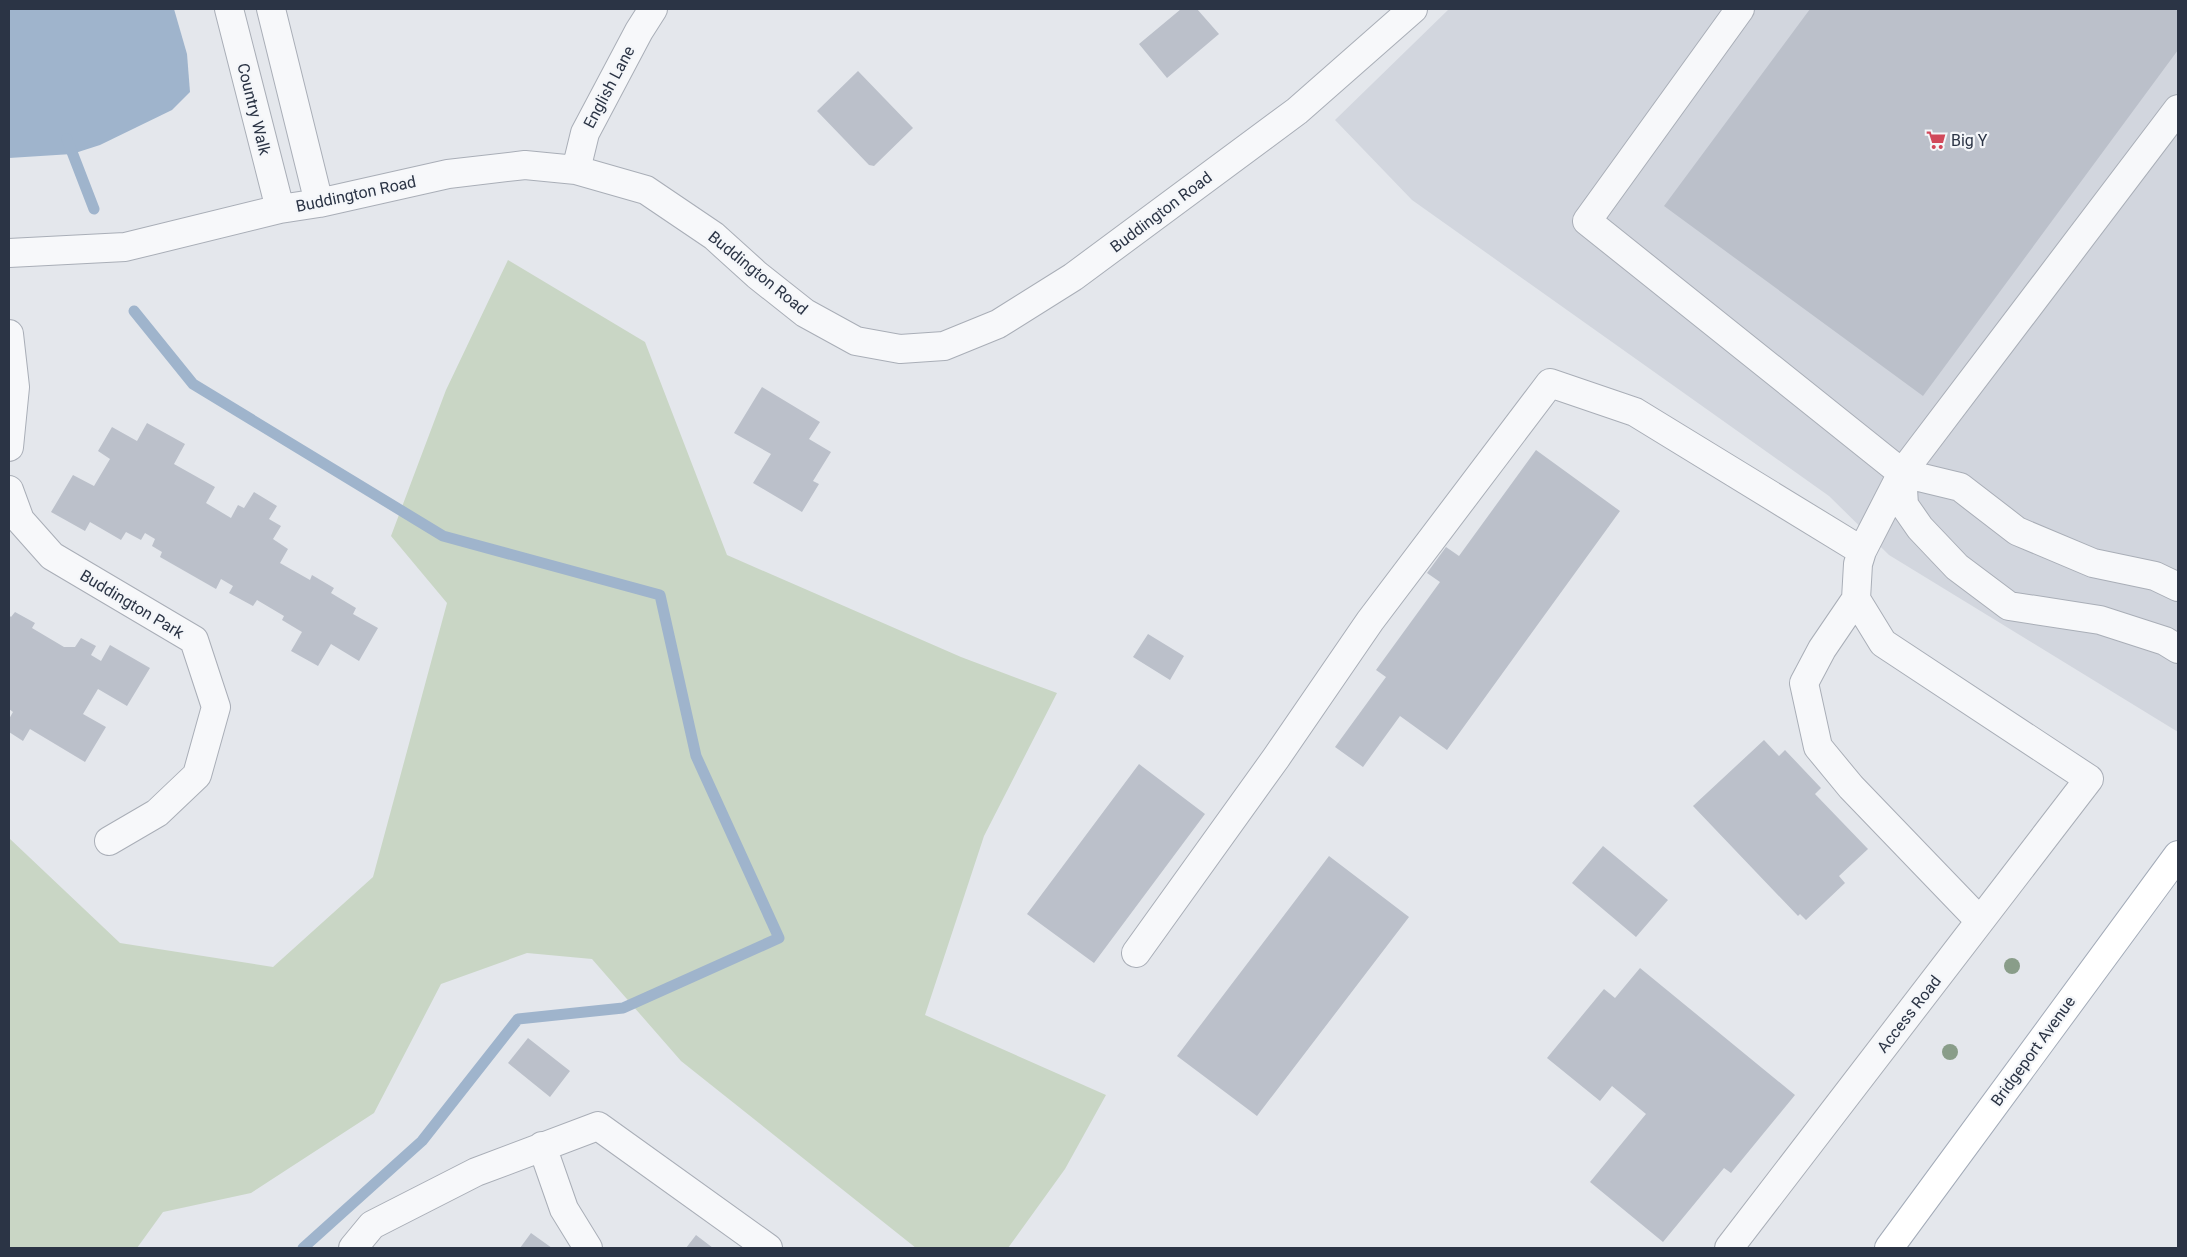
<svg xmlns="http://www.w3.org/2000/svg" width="2187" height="1257" viewBox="0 0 2187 1257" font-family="Roboto,sans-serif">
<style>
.built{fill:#d2d6de}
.green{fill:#c9d6c5}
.water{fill:#9fb4cc}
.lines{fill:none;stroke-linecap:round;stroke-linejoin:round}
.stream{stroke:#9fb4cc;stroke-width:11}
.building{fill:#bbc0ca}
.minor-casing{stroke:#a9aeb7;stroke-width:30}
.major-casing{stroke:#a3abb8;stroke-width:30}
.minor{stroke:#f7f8fa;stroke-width:28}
.major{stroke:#fff;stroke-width:28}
.tree{fill:#899d89}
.labels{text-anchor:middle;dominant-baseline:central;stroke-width:4.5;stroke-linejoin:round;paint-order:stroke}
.street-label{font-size:16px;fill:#2b3445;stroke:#f4f6f9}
.poi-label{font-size:16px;fill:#2b3445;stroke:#f4f6f9;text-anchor:start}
</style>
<rect width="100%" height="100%" fill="#e4e7ec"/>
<path class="built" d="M1449,9h729v723l-289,-177 -60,-59 -417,-296 -77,-80z"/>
<path class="green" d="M508,260l137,82 82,213 234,102 96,36 -73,143 -59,179 181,80 -41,74 -57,79h-92l-235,-187 -89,-102 -65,-6 -86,31 -67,129 -123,80 -88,19 -26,36h-128v-410l111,105 153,24 100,-90 74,-274 -56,-67 55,-146z"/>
<path class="water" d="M9,9h165l13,45 3,38 -18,18 -72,35 -28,9 -63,4z"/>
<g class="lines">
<path class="stream" d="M67,139l27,70
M134,311l59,73 250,152 217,59 36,161 83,182 -156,70 -105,11 -96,122 -119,107"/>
</g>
<path class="building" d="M1181,9h16l22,25 -52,44 -28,-34z
M1810,9h368v41l-255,346 -259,-190z
M858,71l55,57 -39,38 -5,-1 -52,-54z
M762,387l58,35 -11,17 22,13 -18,29 6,3 -17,28 -49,-29 18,-29 -37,-21z
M147,423l38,21 -11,20 41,23 -9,16 25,15 7,-13 6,3 10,-16 23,14 -8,13 12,7 -8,13 15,10 -8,14 30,17 2,-5 22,13 -3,5 25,15 -3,6 25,14 -19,33 -28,-17 -13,22 -27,-15 11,-19 -20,-12 2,-4 -27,-16 -4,6 -24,-13 4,-7 -12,-7 -5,10 -56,-32 2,-5 -10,-6 3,-7 -10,-6 -4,7 -15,-8 -5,8 -31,-18 -5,9 -34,-19 22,-37 21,11 16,-27 -12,-8 14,-24 25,14z
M1536,450l84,61 -173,239 -47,-34 -37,51 -28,-20 51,-70 -10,-7 64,-88 -13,-9 19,-26 13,9z
M15,612l20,11 -3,5 32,19h11l6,-9 15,8 -5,9 10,6 9,-16 40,23 -23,38 -29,-17 -15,25 23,13 -21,35 -55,-33 -7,12 -14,-9v-13l4,-7 -4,-3v-94l2,2z
M1148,634l36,22 -14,24 -37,-23z
M1764,740l15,16 6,-6 36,38 -6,6 53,55 -29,27 6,7 -39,37 -6,-6 -2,2 -105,-110z
M1139,764l66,50 -111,149 -67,-49z
M1603,846l65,54 -32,37 -64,-54z
M1329,856l80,61 -152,199 -80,-60z
M1640,968l155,127 -64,78 -7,-5 -61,74 -73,-60 56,-68 -34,-28 -12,15 -53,-43 57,-69 11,9z
M528,1038l42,33 -20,26 -42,-34z
M531,1233l21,15h-32z
M696,1235l17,13h-27z"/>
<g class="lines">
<defs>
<path id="minor" d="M229,9l51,200
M271,9l48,194
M1740,9l-153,212 315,252 58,14 57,44 76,32 62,13 23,11
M576,170l9,-37 54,-102 14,-22
M9,253l116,-6 155,-38 39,-6 129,-29 77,-9 51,5 70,20 68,46 43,39 48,38 51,28 44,8 44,-3 54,-22 75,-47 224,-166 116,-102
M9,334l6,53 -6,60
M1902,473l2,32 16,23 37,39 52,39 91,14 65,21 13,8
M9,490l11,30 32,36 142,84 22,67 -19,68 -40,38 -48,28
M1856,599l-34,50 -18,34 14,64 33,40 129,134
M1136,953l140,-195 94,-137 180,-238 85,29 227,139
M542,1146l22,63 24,39
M353,1248l19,-23 104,-53 122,-46 170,122
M1729,1248l360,-469 -206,-136 -27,-44 2,-35 4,-13 40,-78 276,-364"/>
<path id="major" d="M1889,1248l289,-393"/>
</defs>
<use href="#minor" class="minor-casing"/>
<use href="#major" class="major-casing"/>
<use href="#minor" class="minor"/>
<use href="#major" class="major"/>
</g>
<g class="tree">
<circle cx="2012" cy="966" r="8"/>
<circle cx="1950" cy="1052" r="8"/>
</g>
<defs>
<symbol id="supermarket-bare" viewBox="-9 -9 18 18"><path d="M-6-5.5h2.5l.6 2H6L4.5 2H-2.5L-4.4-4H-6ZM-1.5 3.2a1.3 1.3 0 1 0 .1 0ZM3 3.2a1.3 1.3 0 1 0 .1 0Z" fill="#d1495b" stroke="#f4f6f9" stroke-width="2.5" paint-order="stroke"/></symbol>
</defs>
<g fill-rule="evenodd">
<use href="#supermarket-bare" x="1922" y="126" width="28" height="28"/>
</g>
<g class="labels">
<g class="street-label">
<text transform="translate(609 87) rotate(-62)">English Lane</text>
<text transform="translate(254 109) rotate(76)">Country Walk</text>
<text transform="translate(356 194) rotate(-12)">Buddington Road</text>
<text transform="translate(1161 212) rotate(-37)">Buddington Road</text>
<text transform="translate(758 273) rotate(39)">Buddington Road</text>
<text transform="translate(132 604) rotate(31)">Buddington Park</text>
<text transform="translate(1909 1014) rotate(-52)">Access Road</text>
<text transform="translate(2033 1051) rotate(-54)">Bridgeport Avenue</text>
</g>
<g class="poi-label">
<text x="1951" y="140">Big Y</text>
</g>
</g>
<rect width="2187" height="1257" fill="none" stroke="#2b3445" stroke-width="20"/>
</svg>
